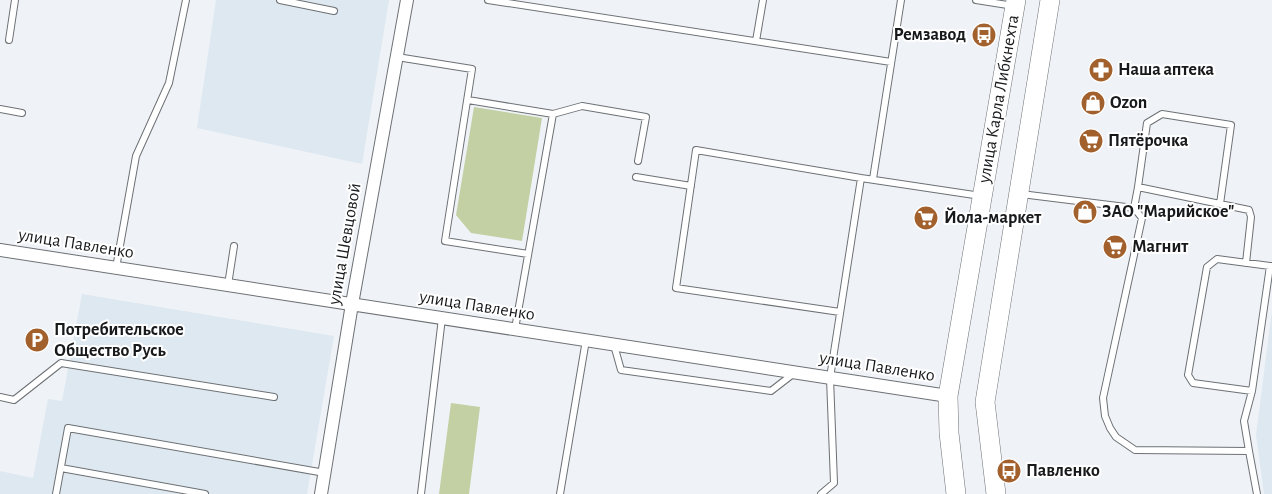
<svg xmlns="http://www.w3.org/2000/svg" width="1272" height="494" viewBox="0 0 1272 494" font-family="'Alegreya Sans',sans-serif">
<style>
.built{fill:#dde8f1}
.green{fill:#c2d0a3}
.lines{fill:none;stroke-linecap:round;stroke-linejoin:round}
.lane-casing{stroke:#6d7174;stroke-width:8}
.street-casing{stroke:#6d7174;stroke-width:14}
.secondary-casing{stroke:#6d7174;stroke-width:20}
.lane{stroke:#fff;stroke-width:6}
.street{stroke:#fff;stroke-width:12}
.secondary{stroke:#fff;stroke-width:19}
.labels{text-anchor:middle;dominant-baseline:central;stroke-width:4;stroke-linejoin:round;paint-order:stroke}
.poi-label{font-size:18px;font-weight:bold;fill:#18191b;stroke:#fff;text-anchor:start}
.street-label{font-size:18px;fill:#18191b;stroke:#fff}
</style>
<rect width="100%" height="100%" fill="#eff3f7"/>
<path class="built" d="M216,0h173l-27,164 -165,-36z
M82,294l252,42 -27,158h-307v-23l33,7 15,-79 14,2z
M1272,310v184h-8l-8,-59z"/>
<path class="green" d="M474,107l68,11 -20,123 -51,-8 -15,-18z
M451,403l29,4 -11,87h-30z"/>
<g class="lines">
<defs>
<path id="lane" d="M280,0l54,11
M488,0l403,62
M976,0l38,6
M9,40l6,-40
M756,41l7,-41
M397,57l75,12 -27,172 83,13
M468,100l85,14 29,-8 64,11 -8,44
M0,109l22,4
M636,177l55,9
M873,179l28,-179
M1138,187l9,-64 15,-9 69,11 -11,79
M1021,194l113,14 8,10 -39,180 2,18 5,12 6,9 19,13 114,1 8,43
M1134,208l4,-21 111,23 2,7 -5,46
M1270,266l-18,125 -59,-8 -5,-8 19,-108 10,-8 53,7h2
M116,268l20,-112 33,-73 17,-83
M228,285l6,-39
M840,312l-164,-24 20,-138 165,28
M515,329l38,-215
M614,345l7,25 150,21 22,-17
M0,397l14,3 47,-37 213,34
M1249,451l-5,-30 8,-30
M61,468l144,26
M56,494l12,-66 257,45
M421,494l21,-176
M560,494l26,-154
M821,494l13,-11 -4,-105 31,-200 120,18"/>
<path id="street" d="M0,250l948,146
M321,494l31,-190 55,-304"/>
<path id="secondary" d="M956,494l-7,-61 -1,-37 68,-396
M996,494l-11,-92 65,-402"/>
</defs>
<use href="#lane" class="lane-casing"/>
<use href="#street" class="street-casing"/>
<use href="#secondary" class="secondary-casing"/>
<use href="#lane" class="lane"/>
<use href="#street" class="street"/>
<use href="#secondary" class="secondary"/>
</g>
<defs>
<symbol id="bus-disc" viewBox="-11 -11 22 22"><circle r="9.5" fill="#a2602d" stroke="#fff"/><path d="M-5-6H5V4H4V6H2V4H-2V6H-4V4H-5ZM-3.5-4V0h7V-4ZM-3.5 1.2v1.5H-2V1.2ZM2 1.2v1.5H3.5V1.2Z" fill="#fff"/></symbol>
<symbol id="pharmacy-disc" viewBox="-11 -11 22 22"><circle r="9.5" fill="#a2602d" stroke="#fff"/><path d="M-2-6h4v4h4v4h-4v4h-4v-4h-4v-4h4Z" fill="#fff"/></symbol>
<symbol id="shop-disc" viewBox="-11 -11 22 22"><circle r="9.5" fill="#a2602d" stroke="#fff"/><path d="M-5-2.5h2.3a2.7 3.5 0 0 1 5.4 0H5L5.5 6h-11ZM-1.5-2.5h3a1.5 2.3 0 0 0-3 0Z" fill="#fff"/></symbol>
<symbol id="supermarket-disc" viewBox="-11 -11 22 22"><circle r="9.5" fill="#a2602d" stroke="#fff"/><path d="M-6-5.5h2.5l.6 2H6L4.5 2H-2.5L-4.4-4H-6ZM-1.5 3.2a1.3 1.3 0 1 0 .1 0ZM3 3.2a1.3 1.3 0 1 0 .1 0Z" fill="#fff"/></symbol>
<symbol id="parking-disc" viewBox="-11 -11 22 22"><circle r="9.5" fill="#a2602d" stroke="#fff"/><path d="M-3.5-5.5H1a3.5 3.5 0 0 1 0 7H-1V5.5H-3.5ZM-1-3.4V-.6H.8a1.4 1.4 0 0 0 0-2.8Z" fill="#fff"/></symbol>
</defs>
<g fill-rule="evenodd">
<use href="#bus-disc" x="970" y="21" width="28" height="28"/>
<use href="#pharmacy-disc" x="1087" y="56" width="28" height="28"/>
<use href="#shop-disc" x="1079" y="89" width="28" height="28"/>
<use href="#supermarket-disc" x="1077" y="127" width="28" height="28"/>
<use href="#shop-disc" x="1071" y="198" width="28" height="28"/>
<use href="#supermarket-disc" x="912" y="204" width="28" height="28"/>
<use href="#supermarket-disc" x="1101" y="233" width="28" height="28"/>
<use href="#parking-disc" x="23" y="326" width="28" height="28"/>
<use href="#bus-disc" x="995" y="457" width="28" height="28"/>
</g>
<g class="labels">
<g class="poi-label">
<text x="966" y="35" text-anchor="end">Ремзавод</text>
<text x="1118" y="70">Наша аптека</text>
<text x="1110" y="103">Ozon</text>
<text x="1108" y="141">Пятёрочка</text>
<text x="1102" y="212">ЗАО "Марийское"</text>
<text x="944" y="218">Йола-маркет</text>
<text x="1132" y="247">Магнит</text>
<text x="54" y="330">Потребительское<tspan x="54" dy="21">Общество Русь</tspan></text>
<text x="1026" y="471">Павленко</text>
</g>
<g class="street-label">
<text transform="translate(999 99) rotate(-80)">улица Карла Либкнехта</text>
<text transform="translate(76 244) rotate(9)">улица Павленко</text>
<text transform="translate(345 244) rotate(-80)">улица Шевцовой</text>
<text transform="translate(477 306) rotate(9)">улица Павленко</text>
<text transform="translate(877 367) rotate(9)">улица Павленко</text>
</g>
</g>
</svg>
